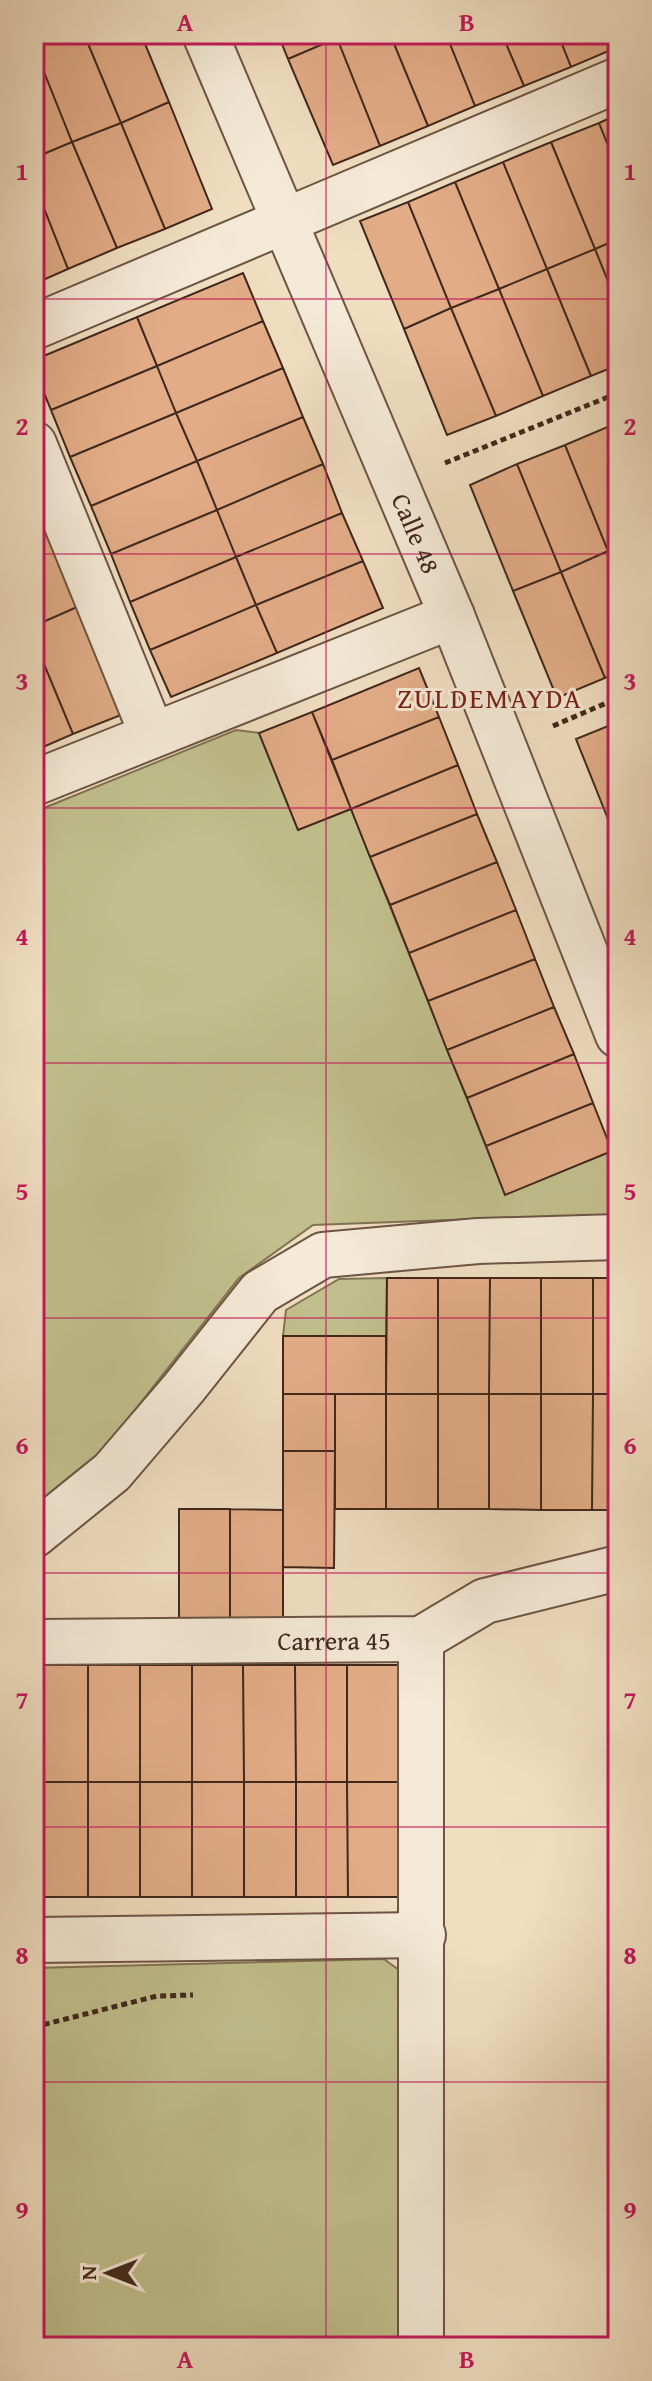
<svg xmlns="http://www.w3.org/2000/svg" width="652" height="2381" viewBox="0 0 652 2381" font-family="'Gentium Book Plus',serif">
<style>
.green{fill:#c1bf8d;stroke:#807354;stroke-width:2}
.building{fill:#e2ac87;stroke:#40271b;stroke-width:2}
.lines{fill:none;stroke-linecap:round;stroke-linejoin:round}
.minor-casing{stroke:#6c5544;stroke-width:48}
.path{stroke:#40271b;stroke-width:5;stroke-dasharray:6 4;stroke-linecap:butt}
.minor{stroke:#f5ead7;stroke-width:44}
.grid{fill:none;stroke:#c2185b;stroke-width:2;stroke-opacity:0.55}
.labels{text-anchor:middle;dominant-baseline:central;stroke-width:6;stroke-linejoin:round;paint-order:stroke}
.street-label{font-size:26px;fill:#40271b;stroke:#f5ead7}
.neighbourhood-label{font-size:28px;letter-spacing:2px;fill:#7a1f14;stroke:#f5ead7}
.neatline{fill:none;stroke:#c2185b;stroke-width:3}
.grid-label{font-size:26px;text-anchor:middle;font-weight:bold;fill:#c2185b}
</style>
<rect width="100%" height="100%" fill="#f0dec1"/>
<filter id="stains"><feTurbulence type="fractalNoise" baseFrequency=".0025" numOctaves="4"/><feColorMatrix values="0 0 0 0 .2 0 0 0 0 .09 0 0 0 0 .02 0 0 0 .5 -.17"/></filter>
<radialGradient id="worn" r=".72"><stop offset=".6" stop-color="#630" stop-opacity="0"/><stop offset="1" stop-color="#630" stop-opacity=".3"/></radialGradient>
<path class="green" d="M236,730l23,3 39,97 53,-21 154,385 107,-43 6,14v48l-20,6h-123l-162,6 -74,53 -146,185 -59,51v-702z
M387,1278l-1,58h-103l3,-26 53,-31z
M384,1959l19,14 -2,374h-367v-379z"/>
<path class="building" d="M34,34h50l37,89 -49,19 -38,-95z
M84,34h57l28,68 -48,21z
M278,34h57l2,4 -49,21z
M347,34h43l38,92 -48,20 -43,-108z
M390,34h56l29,72 -47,20z
M446,34h56l22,52 -49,20z
M502,34h56l13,33 -47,19z
M558,34h56l4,13 -47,20z
M337,38l43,108 -47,19 -45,-106z
M34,47l38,95 -38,16z
M169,102l43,107 -47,20 -44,-106z
M618,114v56l-19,-47z
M121,123l44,106 -48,19 -45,-106z
M599,123l19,47v69l-23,10 -44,-107z
M72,142l45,106 -49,21 -34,-86v-25z
M551,142l44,107 -48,20 -44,-107z
M503,162l44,107 -48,20 -44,-107z
M455,182l44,107 -48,19 -43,-106z
M34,183l34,86 -34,15z
M408,202l43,106 -47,21 -44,-108z
M618,239v67l-23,-57z
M595,249l23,57v59l-27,11 -44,-107z
M547,269l44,107 -48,20 -44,-107z
M243,273l20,48 -106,45 -20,-49z
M499,289l44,107 -47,20 -45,-108z
M451,308l45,108 -49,19 -43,-106z
M137,317l20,49 -106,44 -17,-41v-9z
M263,321l20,47 -107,45 -19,-47z
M157,366l19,47 -106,44 -19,-47z
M283,368l20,49 -106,44 -21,-48z
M176,413l21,48 -106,45 -21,-49z
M303,417l20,47 -106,46 -20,-49z
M612,425l6,13v109l-10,4 -43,-106z
M565,445l43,106 -47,21 -44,-108z
M197,461l20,49 -106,44 -20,-48z
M323,464l19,49 -106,44 -19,-47z
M517,464l44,108 -48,19 -43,-106z
M34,504l43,103 -43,19z
M217,510l19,47 -106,45 -19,-48z
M342,513l21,48 -107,44 -20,-48z
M608,551l10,24v98l-13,5 -44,-106z
M236,557l20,48 -106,45 -20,-48z
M363,561l20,47 -106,45 -21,-48z
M561,572l44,106 -48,20 -44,-107z
M256,605l21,48 -106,44 -21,-47z
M77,607l44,108 -48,19 -39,-94v-14z
M34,640l39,94 -39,17z
M419,668l20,49 -107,43 -20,-48z
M312,712l39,97 -53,21 -39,-97z
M439,717l19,48 -107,44 -19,-49z
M618,722v122l-42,-105z
M458,765l19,49 -107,43 -19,-48z
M477,814l20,48 -107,43 -20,-48z
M497,862l19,48 -107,43 -19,-48z
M516,910l19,49 -107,42 -19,-48z
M535,959l19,48 -107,43 -19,-49z
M554,1007l20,47 -107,44 -20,-48z
M574,1054l19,49 -107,43 -19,-48z
M593,1103l19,48 -107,44 -19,-49z
M387,1278h51v116h-52z
M438,1278h52l-1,116h-51z
M490,1278h51v116h-52z
M541,1278h52v116h-52z
M593,1278h25v116h-25z
M283,1336h103v58h-103z
M283,1394h52v57h-52z
M335,1394h51v115h-51z
M386,1394h52v115h-52z
M438,1394h51v115h-51z
M489,1394h52v116l-52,-1z
M541,1394h52l-1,116h-51z
M593,1394h25v116h-26z
M283,1451h52l-1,117 -51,-1z
M179,1509h51v115h-51z
M230,1509l53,1v114h-53z
M34,1665h2v117h-2z
M36,1665h52v117h-52z
M88,1665h52v117h-52z
M140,1665h52v117h-52z
M192,1665h51l1,117h-52z
M243,1665h52l1,117h-52z
M295,1665h52v117h-51z
M347,1665h52v117h-52z
M34,1782h2v115h-2z
M36,1782h52v115h-52z
M88,1782h52v115h-52z
M140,1782h52v115h-52z
M192,1782h52v115h-52z
M244,1782h52v115h-52z
M296,1782h51l1,115h-52z
M347,1782h52v115h-51z"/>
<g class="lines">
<defs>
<g id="minor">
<path id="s1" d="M205,34l247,582 166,419"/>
<path d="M34,327l584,-247"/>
<path d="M34,444l118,290"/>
<path d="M34,783l418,-167"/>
<path d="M34,1535l78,-63 71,-83 77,-97 63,-37 155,-14 140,-4"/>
<path id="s2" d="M34,1642l387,-3 64,-38 133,-33"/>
<path d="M34,1940l389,-5"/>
<path d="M421,2347v-708"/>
</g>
</defs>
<use href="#minor" class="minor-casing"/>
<path class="path" d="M445,463l173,-70
M553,726l65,-28
M34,2027l123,-31 36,-1"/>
<use href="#minor" class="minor"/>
</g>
<path class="grid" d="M326,34v2313M34,299h584M34,554h584M34,808h584M34,1063h584M34,1318h584M34,1573h584M34,1827h584M34,2082h584"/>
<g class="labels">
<g class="street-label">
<text stroke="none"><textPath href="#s1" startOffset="542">Calle 48</textPath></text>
<text stroke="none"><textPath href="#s2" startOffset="300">Carrera 45</textPath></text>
</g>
<g class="neighbourhood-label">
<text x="490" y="697">ZULDEMAYDA</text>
</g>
</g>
<rect width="652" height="2381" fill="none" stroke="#f0dec1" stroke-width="88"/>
<g transform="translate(108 2273) rotate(270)" stroke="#f5ead7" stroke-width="6" paint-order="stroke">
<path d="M0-6L14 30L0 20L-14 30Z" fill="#40271b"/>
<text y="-12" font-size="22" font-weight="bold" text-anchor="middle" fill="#40271b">N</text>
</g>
<rect x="44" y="44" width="564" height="2293" class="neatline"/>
<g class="grid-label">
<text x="185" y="31">A</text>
<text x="467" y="31">B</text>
<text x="22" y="180">1</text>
<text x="630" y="180">1</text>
<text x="22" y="435">2</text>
<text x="630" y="435">2</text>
<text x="22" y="690">3</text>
<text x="630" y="690">3</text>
<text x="22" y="945">4</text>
<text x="630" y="945">4</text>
<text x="22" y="1200">5</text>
<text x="630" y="1200">5</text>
<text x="22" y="1454">6</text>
<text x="630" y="1454">6</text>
<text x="22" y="1709">7</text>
<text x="630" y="1709">7</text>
<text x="22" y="1964">8</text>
<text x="630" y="1964">8</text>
<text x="22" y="2219">9</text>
<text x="630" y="2219">9</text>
<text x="185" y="2368">A</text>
<text x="467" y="2368">B</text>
</g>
<rect width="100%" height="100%" filter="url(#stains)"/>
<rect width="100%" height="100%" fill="url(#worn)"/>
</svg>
